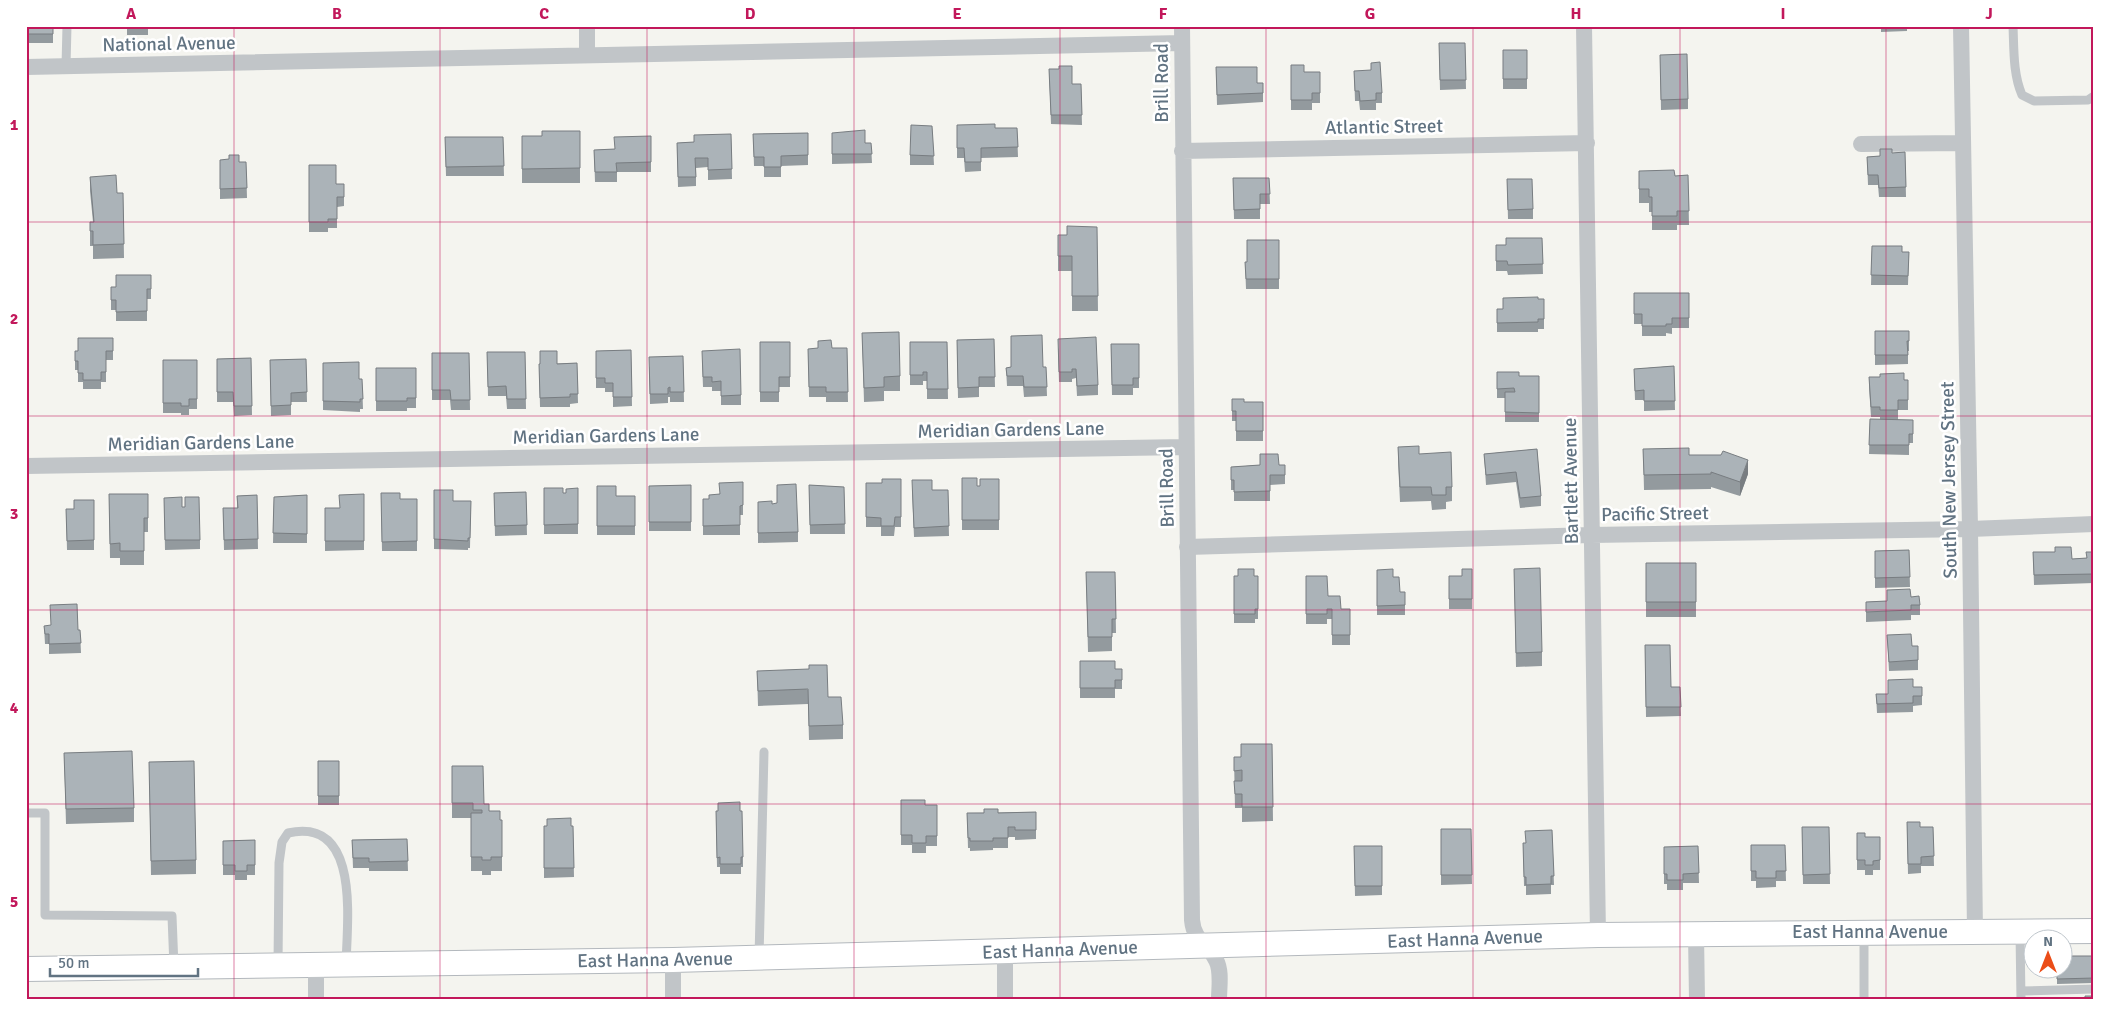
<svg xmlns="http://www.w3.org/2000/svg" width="2120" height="1026" viewBox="0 0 2120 1026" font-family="Signika,sans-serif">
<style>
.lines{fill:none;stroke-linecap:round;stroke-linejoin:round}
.secondary-casing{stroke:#b3b8bd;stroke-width:26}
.service{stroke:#c1c5c8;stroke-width:9}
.minor{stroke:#c1c5c8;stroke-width:16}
.secondary{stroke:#fff;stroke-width:24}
.wall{fill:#939a9e}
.shaded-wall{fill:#787d81}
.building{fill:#abb3b8;stroke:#787d81}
.grid{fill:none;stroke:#c2185b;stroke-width:1;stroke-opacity:0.55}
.labels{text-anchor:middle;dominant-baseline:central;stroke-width:5;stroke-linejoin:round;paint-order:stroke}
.street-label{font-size:19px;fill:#617382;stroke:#fff}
.neatline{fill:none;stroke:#c2185b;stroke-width:2}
.grid-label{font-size:16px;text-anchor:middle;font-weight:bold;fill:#c2185b}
</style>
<rect width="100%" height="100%" fill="#f4f4ef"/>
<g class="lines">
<defs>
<path id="secondary" d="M26,969l647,-9 925,-25 496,-4"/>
</defs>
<use href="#secondary" class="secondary-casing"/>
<path class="service" d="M2013,26c1,24 0,48 9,69l12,6 54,-1 6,-4
M66,66l1,-40
M26,813h19v102l127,1 2,51
M1864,933v67
M2020,933l1,67
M759,958l5,-206
M278,964l1,-101 3,-21 6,-9c73,-16 59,88 58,132
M2021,991l73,-2"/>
<path class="minor" d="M587,26v29
M1182,26l10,894c2,22 16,23 24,40 6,11 3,27 3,40
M1584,26l14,909
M1961,26l9,503 5,403
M26,67l1156,-24
M1861,144l101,-1
M1182,151l405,-8
M26,466l1160,-19
M1187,547l404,-12 379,-6 124,-5
M1696,934l1,66
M673,960v40
M316,966v34
M1005,1000v-48"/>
<use href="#secondary" class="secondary"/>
</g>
<path class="wall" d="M26,26h27v17h-27z
M114,26h34v9h-21v-7h-13z
M1881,26h26v5l-26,1z
M1439,43h26l1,46 -26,1z
M1503,50h24v39h-24z
M1660,55l28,44v10l-27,1z
M1291,65l13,7h16v31h-8v7h-21z
M1216,67l41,16h6v19l-46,3z
M1049,69l23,15h9l1,41 -31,-1z
M1354,71l28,22v10h-6v7h-16l-1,-9h-4z
M957,125l38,3h22l1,29 -37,1v13l-16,1 -1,-14h-7z
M932,126l2,39h-24v-10z
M580,131v52h-58v-47h20z
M808,133v32l-27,1v11h-17v-11h-10l-1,-32z
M832,133l33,10h6l1,20 -40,1z
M731,134l1,45 -24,1v-13l-12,1v18l-18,1 -1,-44 17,-1z
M651,136v36h-34v10h-22l-1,-32 21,-1z
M445,137h58l1,39h-58z
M1905,152l1,45h-27l-1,-12h-10l-1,-28 13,-1 12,-3z
M220,160l19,2h7l1,36 -27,1z
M309,165l27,19h8v22l-7,1v21h-9v4h-19z
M1639,171l36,5 13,-1 1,50h-12v5h-25v-18h-3v-9h-10z
M90,177l27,16h6l1,65 -31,1v-13h-3v-24h3l-3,-31z
M1233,178h36l1,26h-10v15h-26z
M1507,179l26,30v10h-25z
M1097,227l1,84h-26v-40h-14v-36h9z
M1542,238l1,36 -35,1 -1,-4h-11v-26h10z
M1279,240v49h-33l-1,-27h2z
M1872,246l30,6h7l-1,33h-37z
M151,275v24h-4v22h-31v-11h-5v-23h5z
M1634,293h55v35h-17v6l-6,-1v3h-24v-12h-8z
M1538,299h6v30h-6v3h-41v-23h6z
M1875,331h34v20h-1v13l-33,1z
M862,333l38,43v15h-16v10l-20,1z
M113,338v22h-7v22h-5v7h-18v-7h-5v-12h-3v-19h3z
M994,339l1,48h-16v10l-21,1 -1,-58z
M760,342h30v45h-11v15h-19z
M910,342h37l1,57h-21v-18h-4v4h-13z
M1111,344h28v44h-6v7h-21z
M847,348l1,54h-22v-5h-17l-1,-48z
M1058,348l40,37v10l-21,1 -1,-18 -4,1v3h-13z
M631,350l1,56 -19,1v-15h-8v-4h-9v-37z
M487,352h38l1,57h-19l-1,-13h-18z
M432,353h37l1,57h-19l-1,-10h-18z
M683,356l1,46h-14v-5h-2v6l-18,1 -1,-37z
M251,358l1,57 -18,1 -1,-14h-16v-43z
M306,359l1,43h-16v13l-20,1 -1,-56z
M163,360h34v49h-8v6h-8v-2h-18z
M702,360l39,35v10h-20v-14h-9v-4h-9z
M323,363l36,16h3l1,30h-3v3l-37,-2z
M577,363l1,40 -8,1v3h-30l-1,-43z
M1674,366l1,44 -31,1v-11h-9l-1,-31z
M1011,367h35l1,29 -23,1 -1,-11h-16l-1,-18z
M376,368h40v40h-9v3h-31z
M1497,372l22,4h20v46h-34v-24h-8z
M1869,377l39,3v30h-10v10h15v23h-4v12l-40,-1 1,-35 10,1v-3h-9l-2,-30z
M1232,399l12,3h19v39h-27v-20h-4z
M1398,447l21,7 33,33v14l-6,1v7l-14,1 -1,-9 -31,1 -2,-41z
M1537,449l4,47v10l-21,2 -4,-26 -30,3 -2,-31z
M1643,449l46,6 59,19 -8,22 -29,-9v2l-67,1z
M1260,465h25v19l-15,1v16h-36v-11h-3v-23z
M962,478l15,8h3l19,-7v51h-37z
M901,479v48h-6l-1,9h-13v-9h-15v-44h16z
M743,482v33h-3v20h-37v-36h6z
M691,485v46h-42v-45z
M809,485l35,2 1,47h-35z
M597,486l19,10h19v39h-38z
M544,488l19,5h3l12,-5v46h-34z
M434,490l19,11h18l-1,47h-2v2l-34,-1z
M912,490h36l1,46 -35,1z
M526,492l1,43 -32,1 -1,-43z
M381,493l19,6h17v52h-35z
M109,494h39v38h-4v33h-24v-7h-10z
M364,494v56l-39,1v-43h15z
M257,495l1,54 -34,1 -1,-42h14v-12z
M307,495v48h-34l1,-46z
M164,498l18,9 18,33v9l-35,1z
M94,500v50h-27l-1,-41h8z
M758,502l14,2 26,28v10l-40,1z
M1909,550l1,37 -35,1v-37z
M2033,552l39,7 14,-1 8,-6v31l-60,2z
M1646,563h50v54h-50z
M1472,569v40h-23v-33h13z
M1514,569l28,83v14l-26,1z
M1377,570l16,7 7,15h5v23h-28z
M1086,572h29l1,61h-4v18l-24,1z
M1234,576h24v43h-3v4h-21z
M1306,576l35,33h9v36h-18v-26h-5v5h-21z
M1887,590l24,7 9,8v10h-9v5l-45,2v-20l21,-1z
M44,626l34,4h2l1,23 -32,1v-10h-4z
M1887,635l25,11 6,14v10l-29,1z
M1645,645l26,42h9l1,29 -35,1z
M1080,661l35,8h7v20h-7v9h-35z
M757,671l71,26 15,28v14l-34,1 -1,-36 -50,2z
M1913,687l9,9v9l-9,1v6l-36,1 -1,-19h12z
M1272,744l1,77 -31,1v-14h-7l-1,-51h7z
M64,753l70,55v14l-68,2z
M318,761h21v44h-21z
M149,762l47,98v14l-45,1z
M452,766l37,45 11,9h2v51h-11v4h-9v-4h-11v-53h-19z
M901,800l24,5h12v41h-11v7h-14v-8h-11z
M716,811h24l3,46v10h-2v7h-21v-7h-3z
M1036,812v27l-21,1v-3h-7v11h-15v2l-23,1v-3h-2l-1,-35z
M1907,822l13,5h13l1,39h-13v7l-13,1z
M544,826h29l1,51 -30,1z
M1802,827h27l1,57h-27z
M1441,829h30l1,55 -31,1z
M1552,830l2,55h-3v9l-25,1v-9h-2l-1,-43h3z
M1857,833l8,4h15v33h-7v5h-8v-5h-8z
M407,839l1,32h-39v-3h-16l-1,-28z
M255,840v35h-8v5h-12v-5h-12v-34z
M1751,845h34l1,36h-10v6l-20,1v-7h-5z
M1354,846h28v49l-27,1z
M1698,846l1,37h-16v7h-16v-6h-3v-37z
M2094,956v27l-37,1v-16z"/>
<path class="shaded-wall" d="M1748,460v14l-8,22v-14z"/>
<path class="building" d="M26,26h27v8h-27z
M1439,43h26l1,37h-26z
M1503,50h24v29h-24z
M1687,54l1,45 -27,1 -1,-45z
M1380,62l2,31h-6v7l-16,1 -1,-10h-4l-1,-20 17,-1v-7z
M1291,65h13v7h16v21h-8v7h-21z
M1059,66h13v18h9l1,31h-31l-2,-46h10z
M1216,67h41v16h6v10l-46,2z
M995,124v4h22l1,19 -37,1v14h-16l-1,-14h-7v-23z
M911,125l21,1 2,30 -24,-1z
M865,130v13h6l1,11h-40v-21z
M542,131h38v37l-58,1v-33h20z
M808,133v22l-27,1v11h-17v-10h-10l-1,-23z
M731,134l1,35 -24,1v-12h-13l1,19h-18l-1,-34 17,-1v-7z
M651,136v26l-35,1 1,9h-22l-1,-22 21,-1 -1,-12z
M445,137h58l1,29 -58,1z
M1880,149h12v4l13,-1 1,35 -27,1 -1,-13h-10l-1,-18 13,-1z
M229,155h10v7h7l1,26 -27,1v-29l9,-1z
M309,165h27v19h8v13h-7v22h-9v3h-19z
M1674,170l1,6 13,-1 1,36h-12v5h-25v-19h-3v-8h-10v-18z
M116,175l1,18h6l1,51 -31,1v-14h-3v-9h4l-4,-45z
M1233,178h36l1,16h-10v15l-26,1z
M1507,179h25l1,30 -25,1z
M1067,226l30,1 1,69h-26v-40h-14v-21h9z
M1506,238h36l1,26 -35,1 -1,-4h-11v-16h10z
M1247,240h32v39h-33l-1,-17h2z
M1872,246h30v6h7l-1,24 -37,-1z
M116,275h35v14h-4v22l-31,1v-12h-5v-13h5z
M1634,293h55v25h-17v6h-6v2h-24v-12h-8z
M1538,297v2h6v20h-6v3l-41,1v-14h6v-11z
M1875,331h34v10h-2l1,14h-33z
M899,332l1,44 -16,1v10l-20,1 -2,-55z
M1042,335l1,32h3l1,20h-23l-1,-11h-16l-1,-8 5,-1v-31z
M1096,337l2,48 -21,1 -1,-17h-4v3h-13l-1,-33z
M78,338h35v13h-7v21h-5v8h-18v-7h-5v-12h-3v-10h3z
M994,339l1,38h-16v10l-21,1 -1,-48z
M831,340l1,8h15l1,44h-22v-5h-17l-1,-38 10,-1v-7z
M760,342h30v35h-11v15h-19z
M910,342h37l1,47h-21v-17h-4v3h-13z
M1111,344h28v34h-6v7h-21z
M740,349l1,46 -20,1v-15l-9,1v-5h-9l-1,-26z
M631,350l1,47h-19v-14h-8v-5h-9v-27z
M540,351h17v13l20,-1 1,31h-8v3l-30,1 -1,-34h1z
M487,352h38l1,47h-19l-1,-13 -18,1z
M432,353h37l1,47h-19l-1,-10h-18z
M683,356l1,36h-14v-5l-2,1v6h-18l-1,-37z
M251,358l1,48h-18l-1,-14h-16v-33z
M306,359l1,33 -16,1v12l-20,1 -1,-46z
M163,360h34v39h-8v7h-8v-3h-18z
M359,362v17h3l1,20h-3v3l-37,-1v-38z
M1674,366l1,35h-31v-11l-9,1 -1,-22z
M376,368h40v30h-9v3h-31z
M1497,372h22v4h20v37l-34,-1v-20h10l-1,-4 -17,1z
M1904,373v7h4v20h-10v10h-18v-3h-9l-2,-30h11v-3z
M1232,399h12v3h19v29h-27v-20h-4z
M1870,419l43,1v14h-4v11h-40z
M1419,446v8l32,-2 1,35h-6v8h-14l-1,-8h-31l-2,-40z
M1689,448v7h32l2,-4 25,9 -8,22 -29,-10v2l-67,1 -1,-26z
M1537,449l4,47 -21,2 -4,-26 -30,3 -2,-21z
M1260,454h18l1,11h6v10h-15v16l-36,1v-12h-3v-13l29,-2z
M962,478h15v8h3v-7h19v41h-37z
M882,479h19v38h-6l-1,9h-13v-8l-15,-1v-34h16z
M912,480h20v10h16l1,36 -35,2z
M743,482v23l-3,1v19l-37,1v-27h6v-4l11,-1 -1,-11z
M796,484l2,48 -40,1v-31l14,-1v3l5,-1v-18z
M691,485v37h-42v-36z
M809,485l35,2 1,37 -35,1z
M597,486h19v10h19v30h-38z
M544,488h19v5h3v-4l12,-1v36l-34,1z
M434,490h19v11h18l-1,37h-2v3l-34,-2z
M526,492l1,33 -32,1 -1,-33z
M381,493h19v6h17v42l-35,1z
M109,494h39v24h-4v33h-24v-8l-10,1z
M364,494v47h-39v-33h15l-1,-13z
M257,495l1,44 -34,1 -1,-32h15l-1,-12z
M307,495v39l-34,-1 1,-36z
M182,497v10h3v-10h14l1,43h-35l-1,-42z
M74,500h20v40l-27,1 -1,-32h8z
M2055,547h16l1,12 15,-1 -1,-6h8v22l-60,1 -1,-23h22z
M1909,550l1,27 -35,1v-27z
M1646,563h50v39h-50z
M1540,568l2,84 -26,1 -2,-84z
M1238,569h16v7h4v33h-3v5h-21v-38h4z
M1393,569v8h6l1,15h5v13l-28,1v-36z
M1462,569h10v30h-23v-23h13z
M1086,572h29l1,47h-4v18h-24z
M1306,576h21l1,20h12l1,13h9v26h-18v-26h-5v5h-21z
M1910,589l1,8 8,-1 1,9h-9v5l-45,2v-10l21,-1v-11z
M77,604l1,26h2l1,13 -32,1v-10h-4l-1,-8 7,-1 -1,-20z
M1911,634l1,12h6v14l-29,2 -2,-27z
M1645,645h25l1,42h9l1,20h-35z
M1080,661h35v8h7v11h-7v8h-35z
M809,665h18l1,32h13l2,28 -34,1 -1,-37 -50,2 -1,-20 52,-2z
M1913,679v8h9v9h-9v7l-36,1 -1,-10h12v-14z
M1241,744h31l1,63h-31v-13h-7l-1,-13h8v-11l-8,1v-14h7z
M132,751l2,57 -68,1 -2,-56z
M194,761l2,99 -45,1 -2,-99z
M318,761h21v35h-21z
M452,766h31l1,38h5v7h11v9h2v37h-11v3h-9v-3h-11v-44h11v-3h-9v-7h-21z
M901,800h24v5h12v31h-11v7h-14v-8h-11z
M740,802v9h2l1,46h-2v7h-21v-7l-3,1 -1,-47h2v-8z
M984,809h14v4l38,-1v18h-21v-3h-7v11h-15v3h-23v-3h-2l-1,-25h17z
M571,818v8h2l1,42h-30v-42h3v-7z
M1907,822h13v5h13l1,29 -13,1v7h-13z
M1802,827h27l1,47 -27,1z
M1441,829h30l1,46h-31z
M1552,830l2,46h-3v8l-25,1v-8h-2l-1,-34h3l-1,-12z
M1857,833h8v4h15v23l-7,1v4h-8v-5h-8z
M407,839l1,22 -39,1v-4h-16l-1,-18z
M255,840v25h-8v6h-12v-6h-12v-24z
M1751,845h34l1,26h-10v7h-20v-7h-5z
M1354,846h28v40h-27z
M1698,846l1,27 -16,1v6h-16v-6h-3v-27z
M2062,956h32v22l-37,1v-11h5z
M2085,996h9v4h-9z"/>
<path class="grid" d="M234,26v974M440,26v974M647,26v974M854,26v974M1060,26v974M1266,26v974M1473,26v974M1680,26v974M1886,26v974M26,222h2068M26,416h2068M26,610h2068M26,804h2068"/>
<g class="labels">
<g class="street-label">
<text transform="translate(169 44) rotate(-1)">National Avenue</text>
<text transform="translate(1162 83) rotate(-90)">Brill Road</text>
<text transform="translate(1384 127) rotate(-1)">Atlantic Street</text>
<text transform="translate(1011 430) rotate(-1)">Meridian Gardens Lane</text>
<text transform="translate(606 436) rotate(-1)">Meridian Gardens Lane</text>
<text transform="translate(201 443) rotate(-1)">Meridian Gardens Lane</text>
<text transform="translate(1949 480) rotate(-91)">South New Jersey Street</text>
<text transform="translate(1571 481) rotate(-91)">Bartlett Avenue</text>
<text transform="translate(1167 488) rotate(-91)">Brill Road</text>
<text transform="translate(1655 514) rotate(-1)">Pacific Street</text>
<text x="1870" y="932">East Hanna Avenue</text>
<text transform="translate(1465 939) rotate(-2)">East Hanna Avenue</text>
<text transform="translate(1060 950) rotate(-2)">East Hanna Avenue</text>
<text transform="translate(655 960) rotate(-1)">East Hanna Avenue</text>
</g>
</g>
<rect width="2120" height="1026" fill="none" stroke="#ffffff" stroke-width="55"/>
<g transform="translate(2048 954)"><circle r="24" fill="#ffffff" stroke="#c0c7cd"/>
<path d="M0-4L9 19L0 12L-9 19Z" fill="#eb4d18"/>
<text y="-8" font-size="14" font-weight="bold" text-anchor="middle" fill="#617382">N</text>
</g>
<path d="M50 968v8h148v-8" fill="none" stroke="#617382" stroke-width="2.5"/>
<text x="58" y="968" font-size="15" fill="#617382" stroke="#ffffff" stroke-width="4" paint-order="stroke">50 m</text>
<rect x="28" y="28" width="2064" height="970" class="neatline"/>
<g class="grid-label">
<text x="131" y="19">A</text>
<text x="337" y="19">B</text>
<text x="544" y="19">C</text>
<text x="750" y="19">D</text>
<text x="957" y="19">E</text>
<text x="1163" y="19">F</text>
<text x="1370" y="19">G</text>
<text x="1576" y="19">H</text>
<text x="1783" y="19">I</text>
<text x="1989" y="19">J</text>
<text x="14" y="130">1</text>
<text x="14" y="324">2</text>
<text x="14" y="519">3</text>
<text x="14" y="713">4</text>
<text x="14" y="907">5</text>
</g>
</svg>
